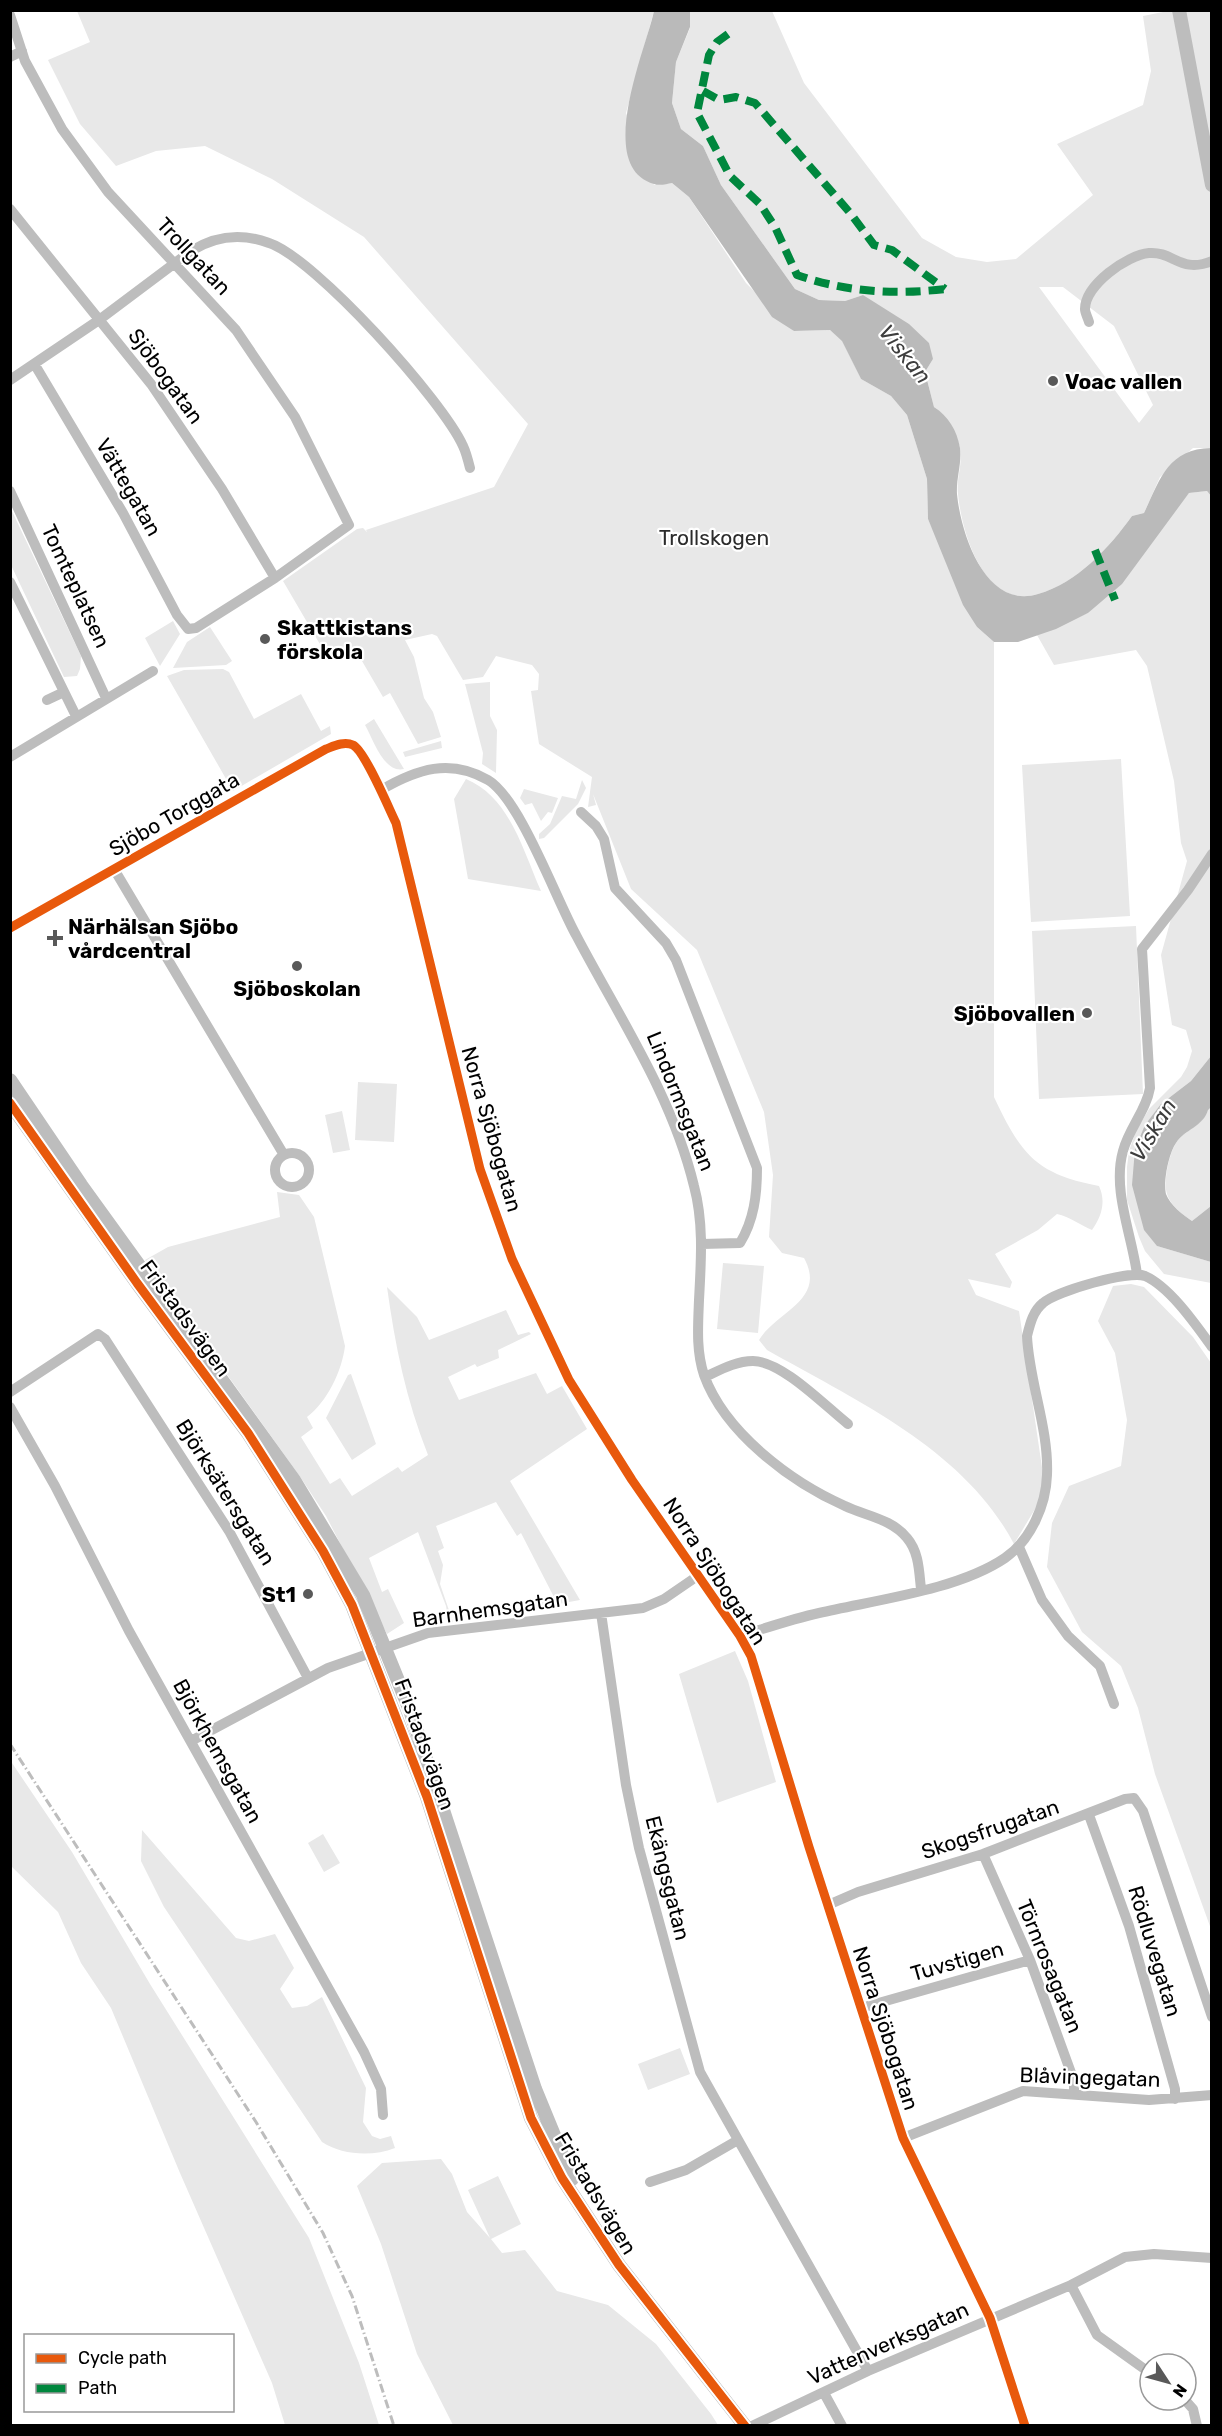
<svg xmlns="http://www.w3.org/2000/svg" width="1222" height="2436" viewBox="0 0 1222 2436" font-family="Rubik,sans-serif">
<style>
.green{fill:#e8e8e8;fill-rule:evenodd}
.water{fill:#bababa}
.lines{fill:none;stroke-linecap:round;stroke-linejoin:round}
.minor{stroke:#bdbdbd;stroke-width:10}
.tertiary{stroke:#bdbdbd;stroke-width:14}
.rail{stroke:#bdbdbd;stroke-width:3;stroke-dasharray:9 3 1.5 3;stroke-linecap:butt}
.quiet{stroke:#00873e;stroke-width:8;stroke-dasharray:15 8;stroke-linecap:butt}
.cycleway-casing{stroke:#fff;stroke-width:13}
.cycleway{stroke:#e8590c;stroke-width:9}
.poi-dot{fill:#595959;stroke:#fff;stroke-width:2}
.labels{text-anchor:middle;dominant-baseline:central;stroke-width:4.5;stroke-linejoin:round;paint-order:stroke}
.street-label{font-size:21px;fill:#000;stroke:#fff}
.poi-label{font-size:21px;font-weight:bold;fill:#000;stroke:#fff;text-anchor:start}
.park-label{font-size:21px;fill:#2c2c2c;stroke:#fff}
.water-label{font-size:22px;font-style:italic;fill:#3d3d3d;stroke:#fff}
</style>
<rect width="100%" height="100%" fill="#fff"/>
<path class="green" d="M77,11h577l-28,102 28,72 18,-2 17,14 57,86 48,48 36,-1 12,10 19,39 30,17 16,19 20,64 1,40 49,108 17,15v455c27,57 41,77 105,89 7,15 3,30 -7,44 -12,-5 -22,-13 -35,-16l-19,16 -43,24 17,28 -2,6 -42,-9 8,16 43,16 25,170 -6,23 -24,40c-50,-95 -157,-143 -247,-194l-8,-10c18,-29 68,-40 45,-82l-22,-5 -13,-16 4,-62 -9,-63 -67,-162 -66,-61 -38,-95 3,11 -8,2 4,-30 -53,-33 -8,-53 7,-1 1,-16 -7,-9 -36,-9 -13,21 -20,3 -26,-44 -5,-2 -27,6 9,17 10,41 9,14 8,25 -23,7 -28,-51 -7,4 -28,-48 -24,12 -3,-3 -45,-77 74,-52 6,-1 4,4 -1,-2 128,-43 34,-63 -164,-187 -92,-58 -67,-33 -49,5 -40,15 -36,-42 -32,-64 42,-18z
M690,11h82l32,72 118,155 34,19 31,5 29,-3 77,-64 -36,-51 86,-39 8,-34 -8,-55 25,-5h43v437h-18l-33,29 -16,36 -12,3c-23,32 -55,67 -94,78 -53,16 -76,-59 -80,-100 -2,-14 5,-31 2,-46 -3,-15 -14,-33 -26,-41l-9,-35 8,-13 -70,-64 -18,6 -26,-1 -24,-11 -74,-104 -18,-39 -22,-17 -9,-26 4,-41 14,-34zM1039,287h24l51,39 39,79 -14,18z
M1207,491l4,5v560l-20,25 -30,23 -4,142 54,16v21l-47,-9 -19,-23 -6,-14 -12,-37v-33l2,-16 7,-20 13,-22 32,-32 6,-10 5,-16 -6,-21 -14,-5 -11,-70 26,-94 -6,-18 -7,-62 -27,-115 -11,-16 -82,15 -17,-30 51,-22 101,-120z
M10,507l71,149 -1,13 -3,7 -13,1 -53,-112z
M173,621l7,13 -20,32 -15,-28z
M210,627l22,34 -6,4 -53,3 14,-26z
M223,669l6,3 25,47 47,-25 20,37 9,-5 1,8 -98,57 -66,-115 17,-6z
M490,682v34l7,14 -1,43 -14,-9 1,-11 -18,-69z
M374,719l30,50c-20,5 -31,-30 -39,-44z
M441,741l1,7 -37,9 -2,-5z
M1121,759l9,157 -99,6 -9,-157z
M466,779c44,18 57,72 75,112l-73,-12 -14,-80z
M582,780l4,8 -8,16 -34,34 -5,1v-5l11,-10 12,-28 14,3z
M524,789l34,9 -6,15 -4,-1 -7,9 -9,-18 -7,2 -5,-7z
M1136,926l7,168 -104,5 -7,-168z
M358,1082l39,2 -3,58 -39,-2z
M1211,1107v99l-19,15c-9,-6 -22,-16 -25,-27 -4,-12 2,-40 9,-51 9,-14 27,-16 32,-34z
M342,1111l8,39 -17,3 -8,-38z
M277,1192l22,3 15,22 31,129c-3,25 -18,56 -38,71l6,11 -12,9 29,47 10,-6 12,18 46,-29 4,5 26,-17c-22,-55 -33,-110 -41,-168l30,30 12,23 77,-30 12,25 11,-3 2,2 -33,16 1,8 -22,9 -2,-3 -27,13 11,23 77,-27 11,21 15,-8 25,43 -77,52 70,119 -108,20 83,-21 -34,-66 -4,3 -21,-34 -60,24 8,22 -6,3 5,14 -3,19 13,38 -4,1 -3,-17 -28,-74 -49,26 13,34 6,-3 16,34 -17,11 -61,-118 -25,-38 -156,-218 23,-13 112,-30z
M723,1263l41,3 -6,67 -41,-4z
M1131,1284l13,3 49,50 18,26v566l-56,-155 -17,-66 -17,-42 -39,-34 -35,-65 5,-44 17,-37 52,-20 6,-46 -12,-67 -17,-32 15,-35z
M351,1374l25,70 -24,16 -26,-42 22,-43z
M735,1651l13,30 28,101 -59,21 -38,-129z
M10,1760l62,92 78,132 159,254 50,125 20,62h-94l-13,-42 -92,-210 -69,-165 -30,-45 -23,-51 -47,-46z
M142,1830l94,108 13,3 26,-7 19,34 -14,21 12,19 15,-2 15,-9 44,91 -3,34 9,14 8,3 11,-3 4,12c-23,9 -53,7 -73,-6l-158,-235 -23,-46z
M323,1834l17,29 -16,9 -16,-29z
M680,2048l10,26 -42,16 -10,-26z
M441,2159l11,15 15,38 23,26 -22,-48 30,-14 23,48 -30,15 11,14 23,-3 32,41 51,14 48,39 55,70 7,11h-265l-36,-71 -36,-110 -24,-58 25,-23z"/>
<path class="water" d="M654,11h36v16l-14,35 -4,41 9,26 22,17 18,39 74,104 24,11 26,1 18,-6 46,29 20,19 4,16 -8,13 9,35c14,9 23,23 26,41 2,15 -4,31 -3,46 4,41 29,116 81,100 39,-11 71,-46 94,-78l12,-3c16,-34 24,-64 67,-65v48l-4,-5 -18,2 -67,91 -34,29 -32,16 -38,13h-24l-17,-15 -14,-22 -35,-86 -1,-40 -20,-64 -16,-19 -30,-17 -19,-38 -12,-11 -36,1 -22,-14 -83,-120 -17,-14c-5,1 -13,3 -18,1 -60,-17 -8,-135 0,-173z
M1211,1056v51l-3,3c-5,17 -23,19 -32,33 -7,10 -13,38 -10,51 4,11 17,21 26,27l19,-15v56l-54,-16 -13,-16 -12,-45 3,-36 10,-24 16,-21 30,-23z"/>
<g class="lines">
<path class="minor" d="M10,15l15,46 37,68 46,63 128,138 59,87 54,108 -74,53 -79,50 -8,1 -11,-14 -54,-102 -88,-148
M10,57l12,-6
M10,209l141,175 71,105 53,89
M1089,322c-1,-4 -4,-9 -4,-13 0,-24 42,-54 64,-56 24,-2 32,21 63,8
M10,380l89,-60 92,-69c24,-15 51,-18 78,-8 46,15 174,158 194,203 3,6 5,14 7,22
M10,491l96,207
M10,582l66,134
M47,700l17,-8
M10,757l143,-86
M381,790c36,-21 69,-32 107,-10 32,19 68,119 88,155 43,82 96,160 118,251 10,37 7,76 5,114 -1,26 -3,51 5,75 21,58 87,107 141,131 21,10 47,13 62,32 12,14 12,33 14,51
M581,812l15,14 8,13 11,49 51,55 10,17 81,208c0,27 -3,52 -17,75l-38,1
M114,869l170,286
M10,928l316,-179c8,-3 18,-8 27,-4 12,6 36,64 43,78l84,346 32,90 57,121 63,100 108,156 11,20 58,191 94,291 87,180 35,108
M275 1170a17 17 0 1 1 34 0a17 17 0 1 1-34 0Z
M1137,1274c-5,-39 -25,-84 -14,-123 6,-23 23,-40 27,-63l-8,-139 46,-59 24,-36
M705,1377c15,-7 31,-16 48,-16 29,0 72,45 95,63
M10,1392l88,-58 7,5 124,192 79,147
M10,1407l45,79 74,145 235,421 17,37 2,26
M1019,1547l23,53 26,36 32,30 14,38
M601,1613l25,172 13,63 61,224 168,299
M740,1636c26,-8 52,-17 79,-23 56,-13 139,-23 186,-55 26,-18 41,-53 42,-83 2,-47 -18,-93 -20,-139 3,-12 6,-25 16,-33 14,-12 86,-33 102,-27 25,11 51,49 67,71
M191,1741l137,-73 100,-35 215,-25 21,-9 35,-24
M1089,1815l40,111 46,163v10
M983,1854l47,106 44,121v13
M828,1905l30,-13 125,-38 142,-55 9,-1 9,13 69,206
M861,2008l169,-48
M903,2138l120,-47 126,9 63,-5
M650,2182l36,-12 52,-30
M1071,2285l26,50 53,38
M824,2393l18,33
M1185,2400l8,9 4,17
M752,2426l116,-55 203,-86 54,-28 29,-3 58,4"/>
<path class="tertiary" d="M1179,10l33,175
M10,1080l71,105 213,295 69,115 47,115 125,379 37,90
M10,1103l127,180 111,150 75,118 29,54 75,192 104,321 31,60 57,87 126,161"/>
<path class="rail" d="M10,1744l246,378 67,111 29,63 42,130
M10,2289l1,1"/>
<path class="quiet" d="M728,34l-11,8 -8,13 -12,58 33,63 30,28 15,23 22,48c49,17 97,20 148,14
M703,91l16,9 17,-3 19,6 96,111 23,31 18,5 53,39
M1095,550l20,50"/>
<defs>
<path id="cycleway" d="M10,928l316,-179c8,-3 18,-8 27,-4 12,6 36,64 43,78l84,346 32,90 57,121 63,100 108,156 11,20 58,191 94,291 87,180 35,108
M10,1103l127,180 111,150 75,118 29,54 75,192 104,321 31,60 57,87 126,161"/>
</defs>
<use href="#cycleway" class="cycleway-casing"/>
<use href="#cycleway" class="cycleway"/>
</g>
<g class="poi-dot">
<circle cx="1053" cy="381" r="6"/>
<circle cx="265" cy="639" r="6"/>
<path d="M52 929h6v6h6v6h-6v6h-6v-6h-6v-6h6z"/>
<circle cx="297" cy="966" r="6"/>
<circle cx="1087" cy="1013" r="6"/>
<circle cx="308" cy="1594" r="6"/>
</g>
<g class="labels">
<g class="street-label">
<text transform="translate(194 256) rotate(47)">Trollgatan</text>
<text transform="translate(166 376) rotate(54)">Sjöbogatan</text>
<text transform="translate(129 487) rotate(60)">Vättegatan</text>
<text transform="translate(76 586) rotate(65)">Tomteplatsen</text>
<text transform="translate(174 814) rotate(-30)">Sjöbo Torggata</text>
<text transform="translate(681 1101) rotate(68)">Lindormsgatan</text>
<text transform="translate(492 1129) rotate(74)">Norra Sjöbogatan</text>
<text transform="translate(186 1318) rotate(54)">Fristadsvägen</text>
<text transform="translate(226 1492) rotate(58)">Björksätersgatan</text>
<text transform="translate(715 1571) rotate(57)">Norra Sjöbogatan</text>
<text transform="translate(490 1609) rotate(-8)">Barnhemsgatan</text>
<text transform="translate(425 1744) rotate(70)">Fristadsvägen</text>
<text transform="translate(218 1751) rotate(61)">Björkhemsgatan</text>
<text transform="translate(990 1829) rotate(-19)">Skogsfrugatan</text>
<text transform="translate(668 1878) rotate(76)">Ekängsgatan</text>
<text transform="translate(1155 1951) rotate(73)">Rödluvegatan</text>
<text transform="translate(957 1961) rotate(-16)">Tuvstigen</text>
<text transform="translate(1050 1966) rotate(68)">Törnrosagatan</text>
<text transform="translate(886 2028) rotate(72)">Norra Sjöbogatan</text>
<text transform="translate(1090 2077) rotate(2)">Blåvingegatan</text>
<text transform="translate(596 2193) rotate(59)">Fristadsvägen</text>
<text transform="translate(888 2343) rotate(-24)">Vattenverksgatan</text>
</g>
<g class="poi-label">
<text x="1065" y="381">Voac vallen</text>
<text x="277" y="627">Skattkistans<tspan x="277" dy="24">förskola</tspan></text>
<text x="68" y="926">Närhälsan Sjöbo<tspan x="68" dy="24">vårdcentral</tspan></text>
<text x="297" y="988" text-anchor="middle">Sjöboskolan</text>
<text x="1075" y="1013" text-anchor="end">Sjöbovallen</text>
<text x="296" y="1594" text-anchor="end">St1</text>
</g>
<g class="park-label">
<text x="714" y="537">Trollskogen</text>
</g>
<g class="water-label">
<text transform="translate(905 354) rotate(51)">Viskan</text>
<text transform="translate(1153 1130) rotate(-59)">Viskan</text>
</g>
</g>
<rect width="1222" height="2436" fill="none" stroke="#000000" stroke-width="24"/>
<rect x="24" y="2334" width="210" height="78" fill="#ffffff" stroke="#999999" stroke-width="1.5"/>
<rect x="36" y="2354" width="30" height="9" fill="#e8590c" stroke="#999999" stroke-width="1.5"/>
<text x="78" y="2364" font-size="18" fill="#000000">Cycle path</text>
<rect x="36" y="2384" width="30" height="9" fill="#00873e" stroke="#999999" stroke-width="1.5"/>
<text x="78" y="2394" font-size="18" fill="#000000">Path</text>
<g transform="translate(1168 2382) rotate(126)"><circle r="28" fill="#ffffff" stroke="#999999" stroke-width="1.5"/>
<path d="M0-4.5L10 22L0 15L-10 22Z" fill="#595959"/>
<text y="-9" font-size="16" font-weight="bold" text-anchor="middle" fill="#000000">N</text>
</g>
</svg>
